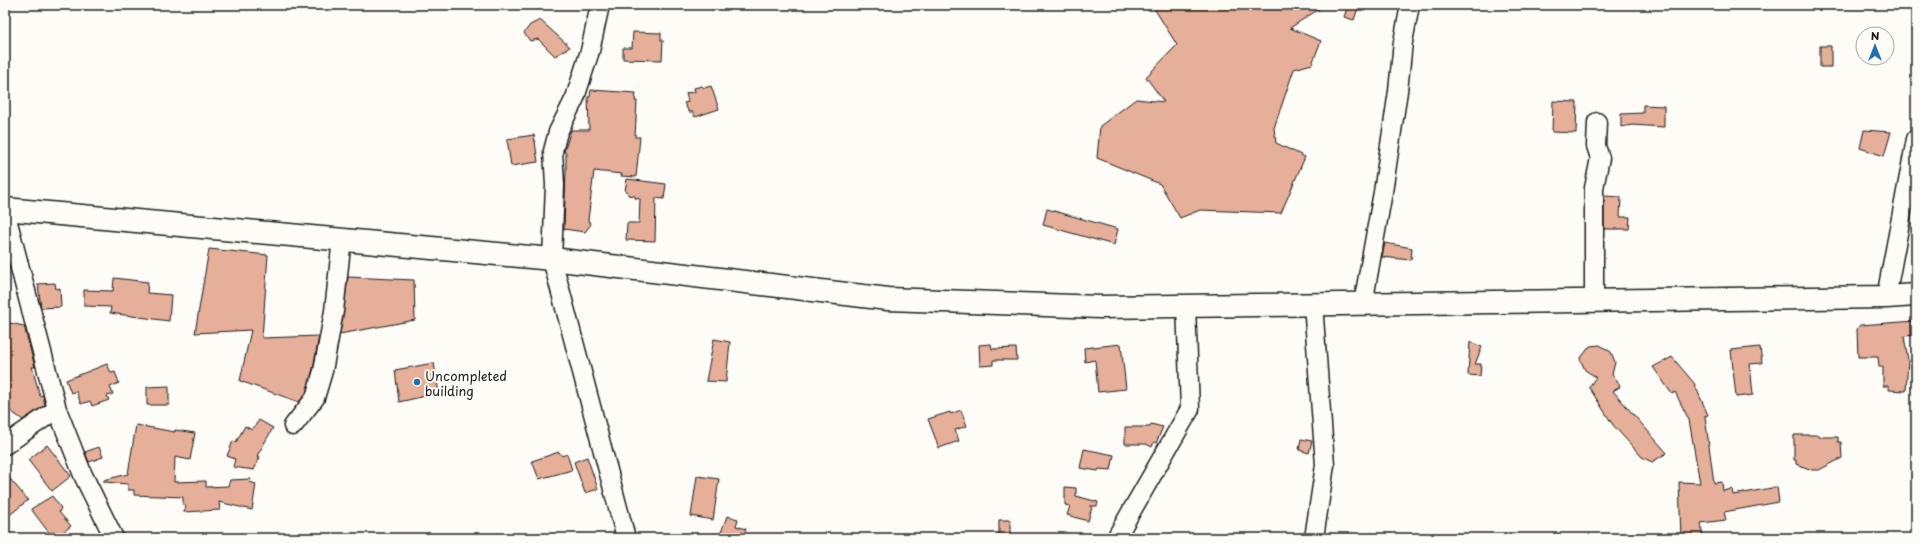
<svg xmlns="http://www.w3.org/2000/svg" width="1921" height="543" viewBox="0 0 1921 543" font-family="'Playpen Sans',sans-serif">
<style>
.building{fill:#e5af9a;stroke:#1c1c1c}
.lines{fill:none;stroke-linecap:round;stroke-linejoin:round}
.minor-casing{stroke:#1c1c1c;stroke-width:21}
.major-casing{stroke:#1c1c1c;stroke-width:25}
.minor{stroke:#fdfcf7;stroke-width:18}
.major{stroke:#fdfcf7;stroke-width:22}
.poi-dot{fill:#1f6fb2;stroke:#fdfcf7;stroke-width:1.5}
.labels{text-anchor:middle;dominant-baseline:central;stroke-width:4;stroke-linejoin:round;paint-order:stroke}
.poi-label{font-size:13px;fill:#1c1c1c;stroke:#fdfcf7;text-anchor:start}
</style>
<rect width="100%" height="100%" fill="#fdfcf7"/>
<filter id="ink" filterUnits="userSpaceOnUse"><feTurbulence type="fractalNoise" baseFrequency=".025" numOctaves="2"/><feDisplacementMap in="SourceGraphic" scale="8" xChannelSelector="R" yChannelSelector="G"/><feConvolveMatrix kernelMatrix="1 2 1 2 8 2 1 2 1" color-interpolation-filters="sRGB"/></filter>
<g filter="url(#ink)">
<path class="building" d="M1152,5h173l-35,23 31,13 -9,23 -18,5 -20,59 2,15 29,14 -24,56 -81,-3 -20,8 -20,-34 -63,-26 3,-32 36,-27 28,3 -18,-25 31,-32z
M1348,5h11l-5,15 -10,-3z
M540,20l30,27 -15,9 -17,-17 -8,2 -6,-8 6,-8z
M633,32l28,1v7h2l-1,20 -39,-1v-11h9z
M1820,46h11v21h-11z
M702,86l2,2 7,-2 8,23 -24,8 -2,-5h-4l-5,-9 4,-1 -2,-9 9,-1 -1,-4z
M591,90l45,3 -1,8h2l-2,36h5l-4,40 -15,-1 1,-2 -28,-3 -6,49 3,4 -6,8 -21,-3 2,-59v-17l-2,-1 7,-22h18l-1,-33h2z
M1553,101l24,1 -1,31 -24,-1z
M1643,105l21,1v21l-32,-2 -11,2v-13l22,-1z
M1864,130l27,2 -7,24 -24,-8z
M534,135l4,27 -27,4 -4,-27z
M627,179l39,5 -2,15 -8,-1 -1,43 -29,-1 1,-17h12l1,-24 -5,-1v-2l-7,-1v-3l-3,-1z
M1604,196l17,1 -1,20h10l-1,12h-25z
M1047,209l71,20 -4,16 -71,-20z
M1385,243l27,5 -1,12 -29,-3z
M209,249l59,6 -6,83 57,-2 -6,33 -7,24 -7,9 -59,-21 11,-51 -56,3z
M348,277l66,3 1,40 -75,14z
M114,278l34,4 -1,11 24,2 -2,26 -59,-8 1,-6 -27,-1v-16l29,1z
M55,283l1,6 4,-1 1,19 -20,1 -3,-24z
M1916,321v14l-12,1 4,24 -2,31 -17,-1v-4h-6v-19h-4l-1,-10h-20l-1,-28 3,-4z
M5,322l19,4 11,41h-3l8,29 3,-1 2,10 -22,15 -18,-13z
M714,339l16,3 -4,40 -20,-1z
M1470,342l12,5 -7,17h6l-1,12 -12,-1z
M991,344l1,5 24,-1 1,12h-24v5l-13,1 -1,-21z
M1121,344l5,45 -28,3 -3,-32 -10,2 -1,-14z
M1600,345l11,7 4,10 -3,13 5,5 3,7 -7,4 54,62 -15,9 -10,-5 -29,-32 -21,-33 -3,-5 7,-10 -11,-7 -5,-11 10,-13z
M1760,347l2,16 -12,1 3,31 -17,2 -5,-47z
M1672,357l22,26 14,32 -3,1 9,67 8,-1 1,9 9,-2 1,6 44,-8 2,15 -55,10 2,8 -25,3 2,15h-22l-2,-56 21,1 -11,-63 -14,-28 -3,2 -19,-27z
M434,363l5,30 -40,9 -4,-32z
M107,364l4,9 4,-1 4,11 -9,4 3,7 -6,2 2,4 -17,6 -2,-5 -9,3 -5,-13 -5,2 -5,-13z
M169,386v19h-22v-18z
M961,410l6,16 -12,4 4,11 -20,7 -11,-29 22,-7 1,2z
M259,420l14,8 -16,28 3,1 -6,13 -21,-3 2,-8 -8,-3 6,-15 3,1 9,-16 7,4z
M1151,424l12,3 -7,16 -2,-1 -2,5 -6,-3h-21v-17h25z
M136,425l39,7v-2l20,3 -5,27 -15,-3 -1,25 32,-1v6l22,-1 2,-6 21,-1 -2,3 7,2 -4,26 -33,-8 1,8 -36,2 2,-6 -3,-1v-8l-49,-2v-5h-6v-6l-24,-2v-2l24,-6z
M1794,435h25v2h19v5h3l1,16 -23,12h-7l-16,-6v-4h-2z
M1301,439l11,2 -3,12 -10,-3z
M47,445l24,31 -19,15 -24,-31z
M99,447l4,10 -14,5 -4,-10z
M1084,449l30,6 -3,15 -12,-1 -1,2 -18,-3z
M559,452l3,4 5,-2 5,16 -33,9 -7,-18z
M587,457l11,32 -13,4 -11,-31z
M5,473l23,27 -17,14 -6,-6z
M697,476l22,3 -6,41 -22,-4z
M1065,487l11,1v8l22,6 -1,4h-7l2,1 -4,14 -21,-6 3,-9 -5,-1z
M52,496l9,12 -2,4 12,14 -15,12h-3l-22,-29z
M727,516l11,3 -2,7 10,3 -3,9h-24z
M999,520h11v18h-11z"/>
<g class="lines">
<defs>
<path id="minor" d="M600,5l-10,46 -15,47 -17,34 -5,19 2,34 -3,74 74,279
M5,211l52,198 26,66 31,63
M1886,297l30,-158
M1594,301v-113l6,-30 -4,-12 1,-24
M1313,304l12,161 -11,73
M1363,304l20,-112 15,-101 5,-49 7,-37
M293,426l22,-28 8,-27 11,-60 8,-72
M5,445l52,-36
M1116,538l74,-129 -4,-103"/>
<path id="major" d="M5,209l547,50 336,40 212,8 786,-10 30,-2"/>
</defs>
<use href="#minor" class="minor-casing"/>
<use href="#major" class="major-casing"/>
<use href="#minor" class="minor"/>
<use href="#major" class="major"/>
</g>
</g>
<circle class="poi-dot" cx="417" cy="382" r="4"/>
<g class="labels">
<g class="poi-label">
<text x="425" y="375">Uncompleted<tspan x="425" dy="15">building</tspan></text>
</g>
</g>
<rect width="1921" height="543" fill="none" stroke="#fdfcf7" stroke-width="20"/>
<rect x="10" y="10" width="1901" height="523" fill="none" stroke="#1c1c1c" stroke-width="1.5" filter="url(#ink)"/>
<g transform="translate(1875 46)"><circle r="19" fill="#fdfcf7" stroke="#a3a29f"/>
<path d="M0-3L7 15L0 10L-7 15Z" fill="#1f6fb2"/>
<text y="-6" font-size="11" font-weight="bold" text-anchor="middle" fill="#1c1c1c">N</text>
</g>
</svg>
